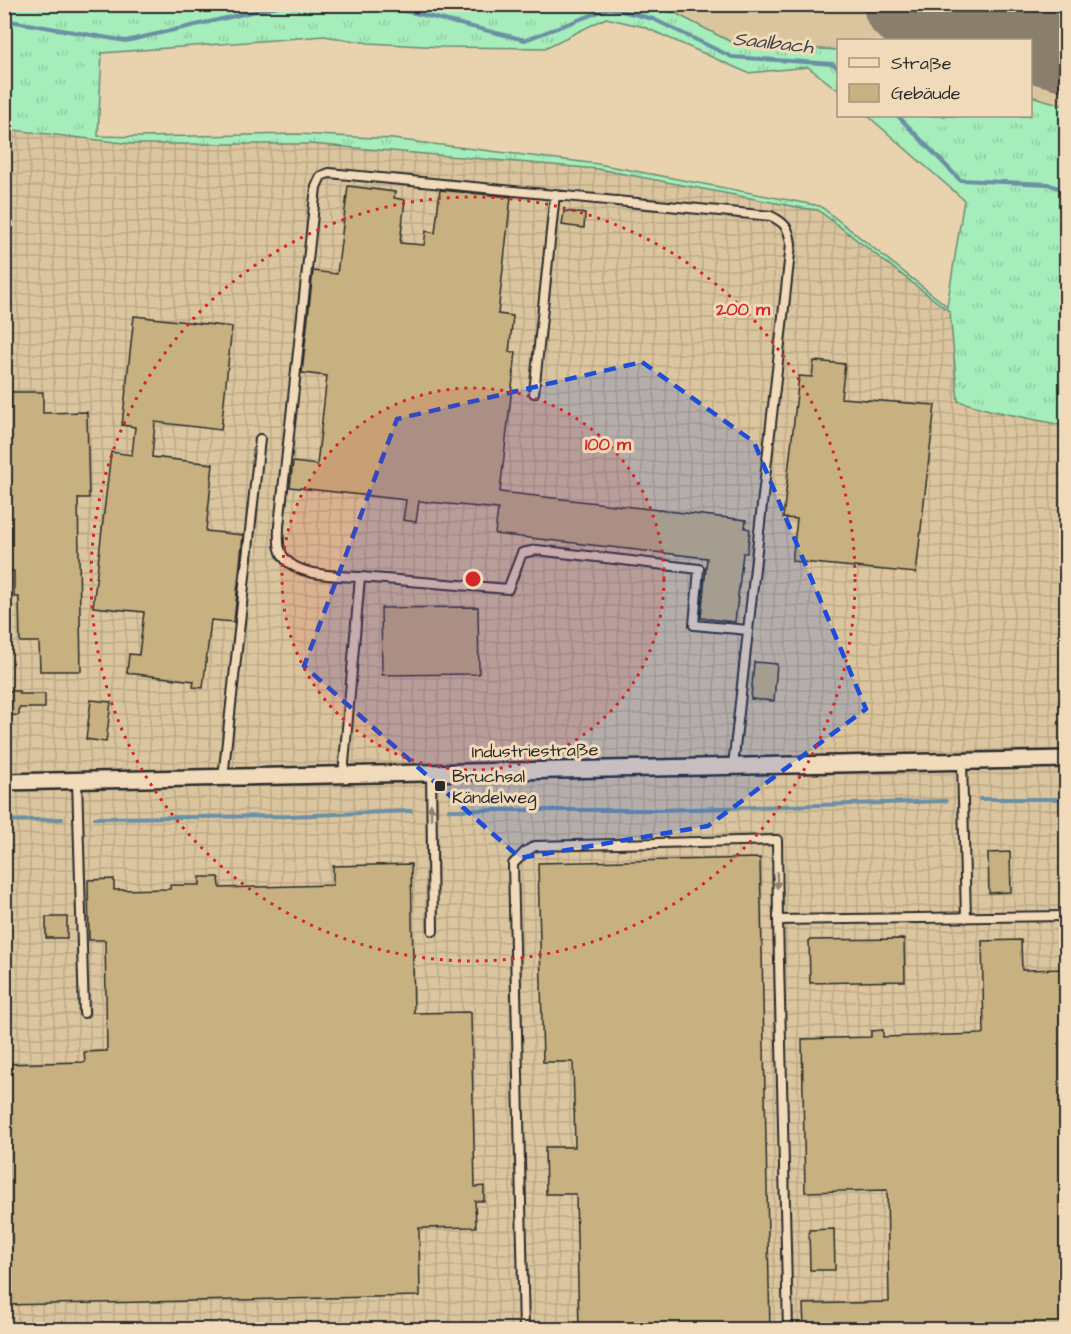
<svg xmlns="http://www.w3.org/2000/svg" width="1071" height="1334" viewBox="0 0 1071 1334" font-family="'Architects Daughter',sans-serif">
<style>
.built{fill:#dbc59e}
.industrial{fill:url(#industrial-grid)}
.grass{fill:url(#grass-tufts);stroke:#688c72;stroke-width:1.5}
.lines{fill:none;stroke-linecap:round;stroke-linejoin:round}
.stream{stroke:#6b90a5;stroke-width:4}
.runway{stroke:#8a7e6c;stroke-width:86}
.building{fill:#c8b180;stroke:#2b2b2b;stroke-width:1.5}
.lane-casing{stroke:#2b2b2b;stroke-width:12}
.street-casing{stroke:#2b2b2b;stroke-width:20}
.lane{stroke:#f1daba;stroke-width:8}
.street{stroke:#f1daba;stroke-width:15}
.oneway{fill:#8e8272}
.marked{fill:#1d4ed8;fill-opacity:0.2;stroke:#1d4ed8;stroke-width:4.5;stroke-dasharray:12 8;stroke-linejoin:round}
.ring{fill:none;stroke:#d62828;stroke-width:3;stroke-dasharray:3 6}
.poi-dot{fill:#2b2b2b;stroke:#f1daba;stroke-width:2}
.labels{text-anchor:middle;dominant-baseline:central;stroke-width:6;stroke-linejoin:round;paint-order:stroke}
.street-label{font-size:18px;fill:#2b2b2b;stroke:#f1daba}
.poi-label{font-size:18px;fill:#2b2b2b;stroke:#f1daba;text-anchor:start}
.water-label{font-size:20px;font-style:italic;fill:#3b4449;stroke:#f1daba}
.centre{fill:#d62828;stroke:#f1daba;stroke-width:3}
.ring-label{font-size:18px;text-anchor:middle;font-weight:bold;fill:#d62828;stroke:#f1daba;stroke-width:6;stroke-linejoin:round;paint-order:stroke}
</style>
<defs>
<pattern id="industrial-grid" width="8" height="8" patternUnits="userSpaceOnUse" patternTransform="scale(1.5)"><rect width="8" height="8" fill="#dbc59e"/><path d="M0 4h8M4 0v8" fill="none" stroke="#bca988"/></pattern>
<pattern id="grass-tufts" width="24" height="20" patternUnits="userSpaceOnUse" patternTransform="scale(1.5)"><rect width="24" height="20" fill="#a5edba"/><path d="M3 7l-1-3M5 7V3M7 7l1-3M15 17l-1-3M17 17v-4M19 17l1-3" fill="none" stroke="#8ecba0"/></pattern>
</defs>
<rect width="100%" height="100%" fill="#e9d2ae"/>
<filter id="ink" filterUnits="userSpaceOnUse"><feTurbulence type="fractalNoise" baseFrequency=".0167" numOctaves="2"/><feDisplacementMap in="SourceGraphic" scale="12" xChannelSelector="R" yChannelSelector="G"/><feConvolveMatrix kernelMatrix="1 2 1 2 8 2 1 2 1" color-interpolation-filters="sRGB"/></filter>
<g filter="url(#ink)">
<path class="built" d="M644,5h413l9,2v99l-35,-10 -1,-56h-192v10l-103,-6 -60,-31z"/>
<path class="industrial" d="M13,130l119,14h178l288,25 204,39 17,2 131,102 8,89 35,10 73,15v903l-1061,1 -1,-1135z"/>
<path class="grass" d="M5,4l639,1 31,8 60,31 103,6v40l-30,-23 -60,6 -104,-46 -38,-9 -61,30 -104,-1 -72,-4 -45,-7 -222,17 -4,83 43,1 157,-3 94,5 206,25 222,42 127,100 17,-106 -96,-84h162l1,-20 35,10v320l-73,-15 -35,-10 -8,-89 -132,-102 -16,-2 -204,-39 -288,-25h-178l-118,-14 -9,65z"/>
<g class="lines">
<path class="stream" d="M361,4l54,9 110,27 85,-32 43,11 79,38 101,7 5,4
M4,20l122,21 161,-37
M898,116l62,64 88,4 18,7
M980,799h86
M449,810h211l286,-9
M95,818l194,-2 122,-5
M4,821l58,-2"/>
<path class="runway" d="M906,4l160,44"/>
</g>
<path class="building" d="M348,186l47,6 -1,6 11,2 -5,43 24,2 2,-14 9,2 5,-43 71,7 -13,117 15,2 -4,36h7l-16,140 246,28 -1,8 5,1 -3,24h-4l-8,69 -34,-4 6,-60 -212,-24 3,-25 -79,-8 -3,21 -13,-2 3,-20 -116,-13 3,-25 24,3 10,-89 -25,-3 11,-102 24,3z
M564,211l21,3 -1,14 -22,-3z
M134,316l98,11 -11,103 -66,-8 -3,35 61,7 -7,67 37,4 -9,87 -23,-2 -8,68 -10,-1 1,-6 -67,-8 2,-19 10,1 5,-43 -51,-5 18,-155 21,3 3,-28 -13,-2z
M814,361l31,3 -4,34 94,7 -19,168 -124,-12 5,-42 -14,-1 16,-142 13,1z
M6,392h37v21l44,-1 2,86h-11l3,173h-41l-1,-29h-19l-1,-45h-5v-26l-10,1v-160h3z
M478,607l1,67 -97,1 -1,-67z
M754,662l23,2 -3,37 -23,-2z
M4,691h15v3h26v14h-26v7l-15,1z
M91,700l20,2 -5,40 -20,-3z
M1010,852l1,40 -22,1 -1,-40z
M760,858l10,471h-191l-3,-135h-30l-1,-47h30l-2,-85h-30l-5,-199z
M411,864l3,149 57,-1 4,175 9,-1v15h-9l1,26 -57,1 1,68 -416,9v-241l81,-2 -1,-10 23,-1 -2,-111h-16l-1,-60 26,-1v11l56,-1v-4h30v-8h19l1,11 113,-3v-19z
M46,917h21v21h-21z
M904,939l1,42 -95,2 -1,-43z
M1021,940l1,30 44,-1v360h-262l-1,-25 86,-2 -2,-112 -82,2 -3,-153 69,-2v-6l12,-1v7l99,-3 2,-1 -2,-92z
M834,1229l1,41h-25l-1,-40z"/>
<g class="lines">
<defs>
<path id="lane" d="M534,393l21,-199
M360,577l148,12 14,-36 15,-3 162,19 -5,56 54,5
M962,761l4,157
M431,773l2,158
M343,775l17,-198c-23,-1 -73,0 -80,-28 -2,-6 -1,-16 -1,-23l37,-339 5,-11 8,-3 442,43c14,7 18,12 20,28l-58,522
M223,778l37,-339
M77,781l7,232
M524,1330l-11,-466 12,-12 10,-6 242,-6 1,80
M788,1330l-10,-410 288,-4"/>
<path id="street" d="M4,782l1062,-23"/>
</defs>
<use href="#lane" class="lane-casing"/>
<use href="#street" class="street-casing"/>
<use href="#lane" class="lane"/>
<use href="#street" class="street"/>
</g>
<defs><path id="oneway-solid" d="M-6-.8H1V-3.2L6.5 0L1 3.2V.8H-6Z" transform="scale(1.5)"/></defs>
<g class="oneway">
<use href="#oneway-solid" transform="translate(431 812) rotate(-91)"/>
<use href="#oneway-solid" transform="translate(777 880) rotate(89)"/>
</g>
</g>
<path class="marked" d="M642,362l112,80 112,267 -158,117 -188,32 -216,-192 93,-247z"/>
<circle cx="473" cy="579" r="191" fill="#d62828" fill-opacity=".12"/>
<g class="ring">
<circle cx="473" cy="579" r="191"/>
<circle cx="473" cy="579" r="382"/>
</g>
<rect class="poi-dot" x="434" y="780" width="12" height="12" rx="3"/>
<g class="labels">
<g class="street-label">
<text transform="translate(535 751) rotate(-1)">Industriestraße</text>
</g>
<g class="poi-label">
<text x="452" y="776">Bruchsal<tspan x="452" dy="21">Kändelweg</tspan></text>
</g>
<g class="water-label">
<text transform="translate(773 43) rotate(6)">Saalbach</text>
</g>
</g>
<circle cx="473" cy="579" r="9" class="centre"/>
<g class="ring-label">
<text x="743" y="315">200 m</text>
<text x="608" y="450">100 m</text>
</g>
<rect width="1071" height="1334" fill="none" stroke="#f1daba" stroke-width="24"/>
<rect x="12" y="12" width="1047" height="1310" fill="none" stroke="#2b2b2b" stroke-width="2" filter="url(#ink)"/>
<rect x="837" y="39" width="195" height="78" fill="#f1daba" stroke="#a29481" stroke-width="1.5"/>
<rect x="849" y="58" width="30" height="9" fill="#f1daba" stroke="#a29481" stroke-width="1.5"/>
<text x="891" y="69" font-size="18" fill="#2b2b2b">Straße</text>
<rect x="849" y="84" width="30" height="18" fill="#c8b180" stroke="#a29481" stroke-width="1.5"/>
<text x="891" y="99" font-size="18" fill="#2b2b2b">Gebäude</text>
</svg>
